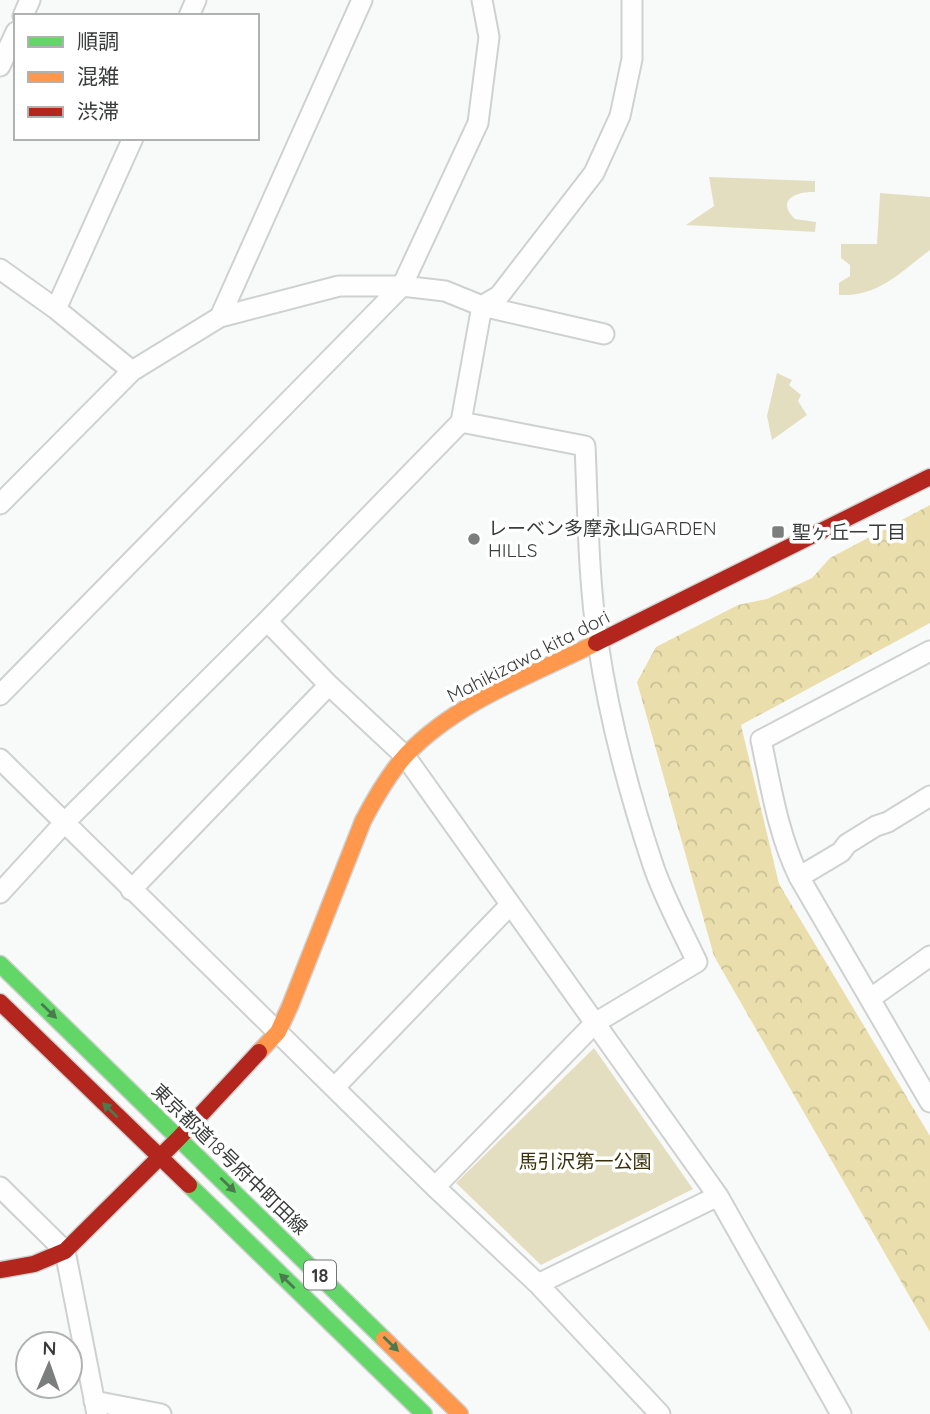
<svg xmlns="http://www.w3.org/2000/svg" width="930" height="1414" viewBox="0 0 930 1414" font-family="Quicksand,'Noto Sans JP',sans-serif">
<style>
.green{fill:#e4dec1}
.forest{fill:url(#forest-crowns)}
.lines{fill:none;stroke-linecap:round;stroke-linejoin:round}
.street-casing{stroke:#cfd1d0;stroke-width:23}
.fast-casing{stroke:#cfd1d0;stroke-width:19}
.slow-casing{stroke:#cfd1d0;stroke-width:19}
.jam-casing{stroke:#cfd1d0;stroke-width:19}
.street{stroke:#fefefe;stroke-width:19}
.fast{stroke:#63d668;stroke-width:16}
.slow{stroke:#ff974d;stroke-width:16}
.jam{stroke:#b3261e;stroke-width:16}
.oneway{fill:#4a7a4d}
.poi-dot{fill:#7c7e7e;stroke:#fff;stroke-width:2.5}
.labels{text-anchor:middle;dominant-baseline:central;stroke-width:7;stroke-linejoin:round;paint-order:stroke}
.shield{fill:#fff;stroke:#757676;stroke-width:2}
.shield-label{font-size:18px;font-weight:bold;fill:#3a3c3b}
.poi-label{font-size:19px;fill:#3a3c3b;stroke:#fff;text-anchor:start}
.street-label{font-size:19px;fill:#3a3c3b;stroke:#fff}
.park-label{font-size:19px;fill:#3a3108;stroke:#fff}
</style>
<defs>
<pattern id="forest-crowns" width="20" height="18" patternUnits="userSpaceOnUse" patternTransform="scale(1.75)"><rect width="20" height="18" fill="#eadfac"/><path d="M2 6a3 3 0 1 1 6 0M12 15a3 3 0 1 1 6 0" fill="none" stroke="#c9c095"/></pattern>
</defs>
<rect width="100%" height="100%" fill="#f8faf9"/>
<path class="green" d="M709,177l106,4v11c-18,-1 -40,8 -20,27l21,3 -1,10 -129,-7 28,-19z
M880,193l50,4v53c-31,23 -51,47 -91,45v-12l11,-7v-11l-9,-7v-14h36z
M777,373l15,7 -3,5 12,10 -3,6 9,14 -35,25 -5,-24z
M594,1048l99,141 -152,76 -85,-82z"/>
<path class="forest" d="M930,505v118l-189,102 38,159 151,252v196l-216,-376 -77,-274 19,-35 82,-42 29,-6 45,-21 18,-20z"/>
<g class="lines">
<defs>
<path id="street" d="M23,16l7,-16
M189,16l7,-16
M0,66l16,-34
M0,269l56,40 76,62
M56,309l77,-171
M220,317l142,-317
M461,422l21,-116 17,-10 95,-123 26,-57 12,-57v-59
M0,504l132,-133 88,-54 119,-31h63l43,5 37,15 122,28
M267,621l62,64 76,71 313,440 123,218
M930,651l-169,89c10,47 17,94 38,137l131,225
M0,695l402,-409 76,-163 11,-86 -7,-37
M0,759l435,428 103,97 122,130
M799,877l42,-25 6,-8 29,-18 12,-4 42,-26
M131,890l198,-205
M0,893l65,-71 202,-201 194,-199 124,24c3,65 3,132 13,197 11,74 31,150 55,222 11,33 29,65 44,97l-102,61 -160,164
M871,998l59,-42
M335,1087l175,-182
M0,1187l65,64 32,163
M538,1284l180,-88
M94,1401l67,13"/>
<path id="fast" d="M0,964l384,375
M189,1185l235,229"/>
<path id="slow" d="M259,1052l19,-20 12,-26 73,-185c12,-23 26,-48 44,-67 51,-53 125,-79 189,-111
M384,1339l76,75"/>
<path id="jam" d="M596,643l334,-166
M0,1002l189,183
M0,1270l34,-6 31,-13 114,-113 80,-86"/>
</defs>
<use href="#street" class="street-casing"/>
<use href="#fast" class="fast-casing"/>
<use href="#slow" class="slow-casing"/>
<use href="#jam" class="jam-casing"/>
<use href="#street" class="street"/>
<use href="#fast" class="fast"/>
<use href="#slow" class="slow"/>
<use href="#jam" class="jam"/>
</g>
<defs><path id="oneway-solid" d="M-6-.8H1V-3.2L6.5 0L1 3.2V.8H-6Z" transform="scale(1.75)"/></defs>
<g class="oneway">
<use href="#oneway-solid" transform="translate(49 1011) rotate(44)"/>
<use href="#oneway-solid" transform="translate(110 1110) rotate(-136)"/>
<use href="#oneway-solid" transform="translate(228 1185) rotate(44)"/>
<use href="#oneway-solid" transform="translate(287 1281) rotate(-136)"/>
<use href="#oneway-solid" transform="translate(391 1344) rotate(44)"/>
</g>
<g class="poi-dot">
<rect x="771" y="525" width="14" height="14" rx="3.5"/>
<circle cx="474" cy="539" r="7"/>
</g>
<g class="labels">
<rect class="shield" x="304" y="1260.5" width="32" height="29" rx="5"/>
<g class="shield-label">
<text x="320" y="1275">18</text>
</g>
<g class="poi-label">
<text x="488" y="528">レーベン多摩永山GARDEN<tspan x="488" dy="22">HILLS</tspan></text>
<text x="792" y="532">聖ヶ丘一丁目</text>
</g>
<g class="street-label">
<text transform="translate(528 656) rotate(-27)">Mahikizawa kita dori</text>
<text transform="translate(230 1159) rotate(44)">東京都道18号府中町田線</text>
</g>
<g class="park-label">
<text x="585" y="1161">馬引沢第一公園</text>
</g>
</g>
<rect x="14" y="14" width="245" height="126" fill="#ffffff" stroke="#b0b1b1" stroke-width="2"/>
<rect x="28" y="37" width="35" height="10" fill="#63d668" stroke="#b0b1b1" stroke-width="2"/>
<text x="77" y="49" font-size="21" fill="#3a3c3b">順調</text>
<rect x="28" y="72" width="35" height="10" fill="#ff974d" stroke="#b0b1b1" stroke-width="2"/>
<text x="77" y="84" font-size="21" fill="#3a3c3b">混雑</text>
<rect x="28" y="107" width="35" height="10" fill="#b3261e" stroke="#b0b1b1" stroke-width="2"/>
<text x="77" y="119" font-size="21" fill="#3a3c3b">渋滞</text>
<g transform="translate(49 1365) rotate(2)"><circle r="33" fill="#ffffff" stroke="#b0b1b1" stroke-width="2"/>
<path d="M0-5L12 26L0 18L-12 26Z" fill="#7c7e7e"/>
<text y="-10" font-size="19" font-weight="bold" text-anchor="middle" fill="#3a3c3b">N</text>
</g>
</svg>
